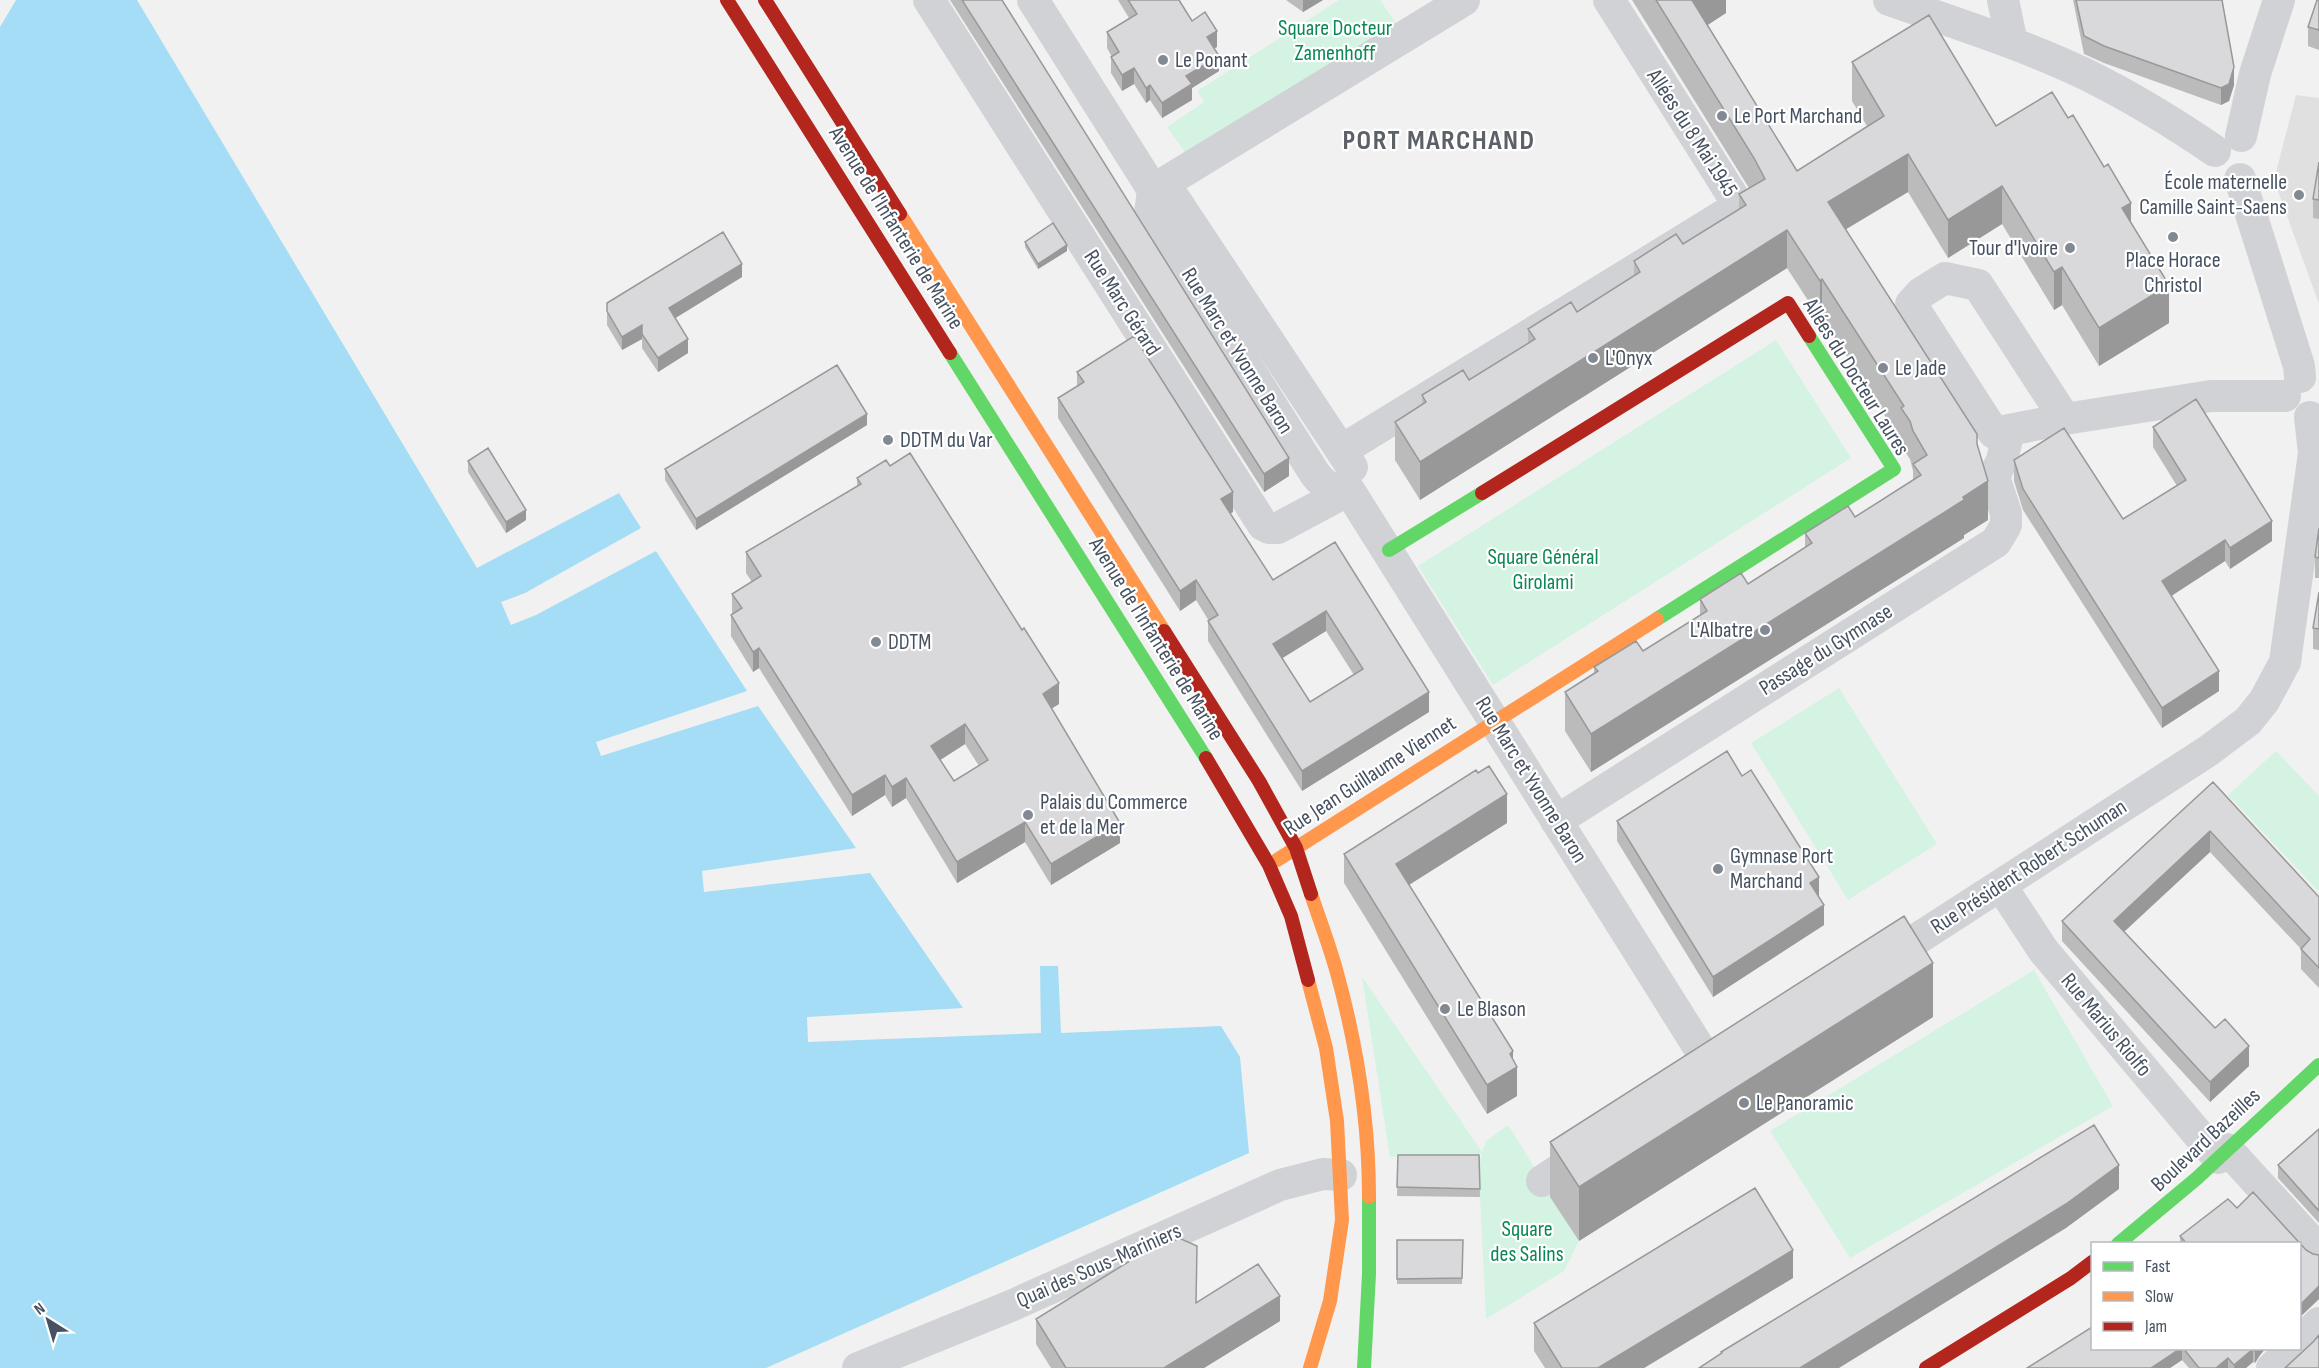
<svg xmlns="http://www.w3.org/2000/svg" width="2319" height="1368" viewBox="0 0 2319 1368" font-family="'Sofia Sans Condensed',sans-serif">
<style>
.education{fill:#e0e0e1}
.green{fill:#d4f3e3}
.water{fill:#a4ddf5}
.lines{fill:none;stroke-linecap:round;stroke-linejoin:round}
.street{stroke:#d0d2d5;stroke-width:32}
.fast{stroke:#63d668;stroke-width:14}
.slow{stroke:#ff974d;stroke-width:14}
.jam{stroke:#b3261e;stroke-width:14}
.wall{fill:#bbbbbc;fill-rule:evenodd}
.shaded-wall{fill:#989899}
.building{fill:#d9d9db;stroke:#989899;stroke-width:1.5;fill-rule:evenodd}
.poi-dot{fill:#828993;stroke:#fff;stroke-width:2}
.labels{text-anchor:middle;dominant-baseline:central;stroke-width:4.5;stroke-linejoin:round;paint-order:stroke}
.park-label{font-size:22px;fill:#0c8755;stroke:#fff}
.poi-label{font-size:22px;fill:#465161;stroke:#fff;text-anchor:start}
.street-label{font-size:22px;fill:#465161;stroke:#fff}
.district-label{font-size:28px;font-weight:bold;letter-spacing:1.5px;fill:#5c6067;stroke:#fff}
</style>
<rect width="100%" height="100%" fill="#f2f1f1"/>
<path class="education" d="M2296,95l23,3v206l-45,-124z"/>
<path class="green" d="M1339,0h41l25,36 -211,129 -27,-38 37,-25 -7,-11z
M1776,340l75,118 -358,227 -75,-119z
M1839,688l98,156 -89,56 -97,-157z
M2276,751l43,45v96l-91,-97z
M2034,970l79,136 -263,152 -80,-127z
M1362,977l120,175 4,-11 22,-16c25,38 46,78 71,116l-15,30 -78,48 -6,-122 -1,-34 3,-9 -92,3z"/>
<path class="water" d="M16,0h121l340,568 142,-75 22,35 -116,65 -24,9 10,23 25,-10 120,-64 91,140 -151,51 5,14 157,-50 98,142 -154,23 2,21 166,-19 93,135 -156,9 1,25 233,-9 -1,-67h18l3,67 160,-7 19,31 9,96 -483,215h-766v-1341z"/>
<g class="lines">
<path class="street" d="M929,0l334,525 6,3h9l71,-38
M1033,0l120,190 21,8 178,269
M1889,0c66,23 133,44 196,74 45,22 89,49 130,77
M2003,0l9,43
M2241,136l14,-62 24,-74
M2240,179l59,187 1,11
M1153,190l-3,23 165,261c10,13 17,16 34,16
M1153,190l311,-190
M2065,419l-71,14 -83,-129 10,-11 24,-15 33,7 87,134 146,-23h74
M1342,450l397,-244 -130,-206
M1349,490l364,580
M1556,821l440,-279 10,-17v-12l-12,-36 8,-17 7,-29
M2001,886l42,64 175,208
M1883,961l325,-210 40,-30 16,-20 21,-39 29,-209 -4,-36
M2227,1149l92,101
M1542,1181l44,-29
M2300,1342l19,-19
M858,1368l155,-63 267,-120 43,-11 18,1
M2272,1368l21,-20"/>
<path class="fast" d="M950,353l256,405
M1389,550l93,-57
M1657,619l237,-150 -85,-133
M2118,1244l78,-65 123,-114
M1364,1368l5,-94v-77"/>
<path class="slow" d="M900,214l264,417
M1277,860l380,-241
M1311,894c9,27 19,53 26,79 20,73 32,149 32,224
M1308,980l18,68 11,73 5,99 -12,81 -20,67"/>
<path class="jam" d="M727,0l223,353
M765,0l135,214
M1482,493l306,-190 21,33
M1164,631l95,150 37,67 15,46
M1206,758l63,107 22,51 17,64
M1926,1368l145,-90 21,-16"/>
</g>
<path class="wall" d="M950,0h52l287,476 -25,16z
M1118,0h61l13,21 25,26 -3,1 5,23 -27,17v12l-30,18 -12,-18 -4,3 -12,-19 -12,7 -11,-18v-16h1l-5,-9v-16l22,-14z
M1286,0h37l-20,12z
M1632,0h94v13l-19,12 90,146 70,-45 -15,-25v-39l144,64 135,97 38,100 -70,43 -37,-61 -8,5 -52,-86 -54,34 -40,-66 -62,37 131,217 11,74 -24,15v3l-373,234 -26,-41v-39l29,-18v-7l49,-16 57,-36v-16l48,-15 57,-37v-14l50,-16 58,-37v-9l-3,-12 -9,-13v-5l-79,-123 -2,1 -33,-51 -367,232 -25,-40v-38l27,-17v-10l47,-15 59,-37v-14l49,-17 57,-36v-15l49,-17 56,-35v-15l10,-6z
M2073,0h149l12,85 -5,16 -8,4 -117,-42 -20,-9z
M2319,0v50l-11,-4v-19z
M2319,162v57l-6,-1v-19z
M1025,242l42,9 -29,18 -13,-22z
M742,277l-67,41 13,35 -30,19 -16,-24v-9l-20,11 -15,-25v-22z
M1077,372l156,140 -3,1 43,67 62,-38 94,170 -127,79 -94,-150v-20h1l-13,-21 -16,11 -122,-193v-20l19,-12zM1326,631l28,44 -44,27 -28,-44z
M867,425l-171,105 -31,-50v-11z
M2153,427l119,114 -42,28 -5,-8 -54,35 48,95 -57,37 -139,-218 -9,-29v-21l109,59 54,-33 -24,-39z
M468,461l58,59 -20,13 -38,-61z
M857,478l202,226 -7,4 68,135 -69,42 -26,-43 -68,41 -51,-85 -14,9 -7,-12 -33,21 -93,-148 -6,4 -22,-36v-21l1,-1v-20l20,-12 -6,-9v-21l111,-66zM965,744l14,22 -25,15 -14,-21z
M2319,528v50h-4v-21z
M2319,592v58l-6,-1v-21z
M1742,776l82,149 -111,72 -96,-156v-20z
M2213,782l106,115v91l-18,-19v-20l-91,-97 -86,80 125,134 -39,36 -148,-161v-20z
M1507,823l-98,62 104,175 4,36 -30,18 -143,-231v-29z
M1933,1017l-354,224 -29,-44v-55z
M2319,1129v94l-41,-45v-13z
M1398,1155h81l1,42 -83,-1z
M2253,1192l53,58 7,4 6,1v44l-19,18v-73h-120v-8l48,-37 9,9z
M1397,1240h66l-1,44h-65z
M1793,1278l-149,90h-99l-11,-17v-28z
M1196,1303l84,18 -76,47h-153l-15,-24v-25z
M2092,1348h174l-6,7 -5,8 -2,-1 -7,6h-57l-7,-8 -12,8h-143z"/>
<path class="shaded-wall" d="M1303,0h20l-20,12z
M1691,0h35v13l-35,23z
M1217,31v16l-10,6v-16z
M1219,56v15l-27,17v12l-30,18v-15l24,-27z
M2234,67v18l-5,16 -8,4v-17z
M1134,68v16l-12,7v-16z
M1150,85v15l-4,3v-15z
M1908,154v38l-80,48v-38z
M2002,186v38l-54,34v-38z
M2131,203v38l-9,-33z
M1787,230v38l-367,232v-38z
M1067,245v6l-29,18v-5z
M742,264v13l-73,45v-14z
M2062,267v38l-8,5v-38z
M1822,279v39l-2,1v-38z
M2169,285v38l-70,43v-38z
M642,325v14l-20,11v-13z
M688,339v14l-30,19v-14z
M867,414v11l-171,105v-11z
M1289,458v18l-25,16v-18z
M1988,481v39l-24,15v3l-373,234v-38z
M1233,492v20l-12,7v-20z
M526,510v10l-20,13v-11z
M2272,521v20l-42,28v-21z
M2225,540v21l-63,41v-21z
M1196,580v20l-16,11v-20z
M1326,611v20l-53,33v-20z
M759,648v20l-6,4v-20z
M2219,671v20l-57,37v-20z
M1059,683v21l-16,10v-20z
M1429,692v20l-127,79v-20z
M965,724v20l-34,22v-20z
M885,775v20l-33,21v-21z
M906,778v20l-14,9v-20z
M1507,794v29l-111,70v-29z
M1025,822v20l-68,41v-21z
M1120,823v20l-69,42v-21z
M2210,831v21l-96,89v-20z
M1819,877v20l-9,-14z
M1824,905v20l-111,72v-20z
M1933,963v54l-354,224v-54z
M2249,1046v20l-39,36v-20z
M1513,1051v19l4,-3v29l-30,18v-29l23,-31z
M2119,1165v24l-53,39 -227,140h-39z
M1793,1250v28l-149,90h-46z
M2319,1286v13l-19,18v-12z
M1280,1296v25l-76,47h-40z
M2181,1348h1v12l-12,8h-19z
M2256,1348h10l-6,7 -5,8v-12z
M2253,1349v13l-7,6h-12v-3z
M2228,1358v10h-12z"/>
<path class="building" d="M962,0h40l287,458 -25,16z
M1128,0h51l13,21 13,-9 12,19 -10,6 12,19 -33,20 6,8 -30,19 -12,-18 -4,3 -12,-20 -12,7 -11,-18 8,-5 -12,-20 30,-18z
M1656,0h36l105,171 87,-55 -32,-54 77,-47 67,111 56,-34 16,26 5,-3 31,52 4,-3 23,39 -9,5 47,77 -70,43 -37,-61 -8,5 -52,-86 -54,34 -40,-66 -80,48 149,232v10l11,37 -25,16 1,3 -373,234 -26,-42 33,-21 -4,-4 42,-26 7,10 64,-40 -7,-12 41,-26 7,11 64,-41 -7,-10 43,-27 7,11 66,-42 -8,-11 14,-9 -14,-24 -3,-10 -9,-13 3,-2 -82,-127 -2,2 -33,-51 -367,232 -25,-40 31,-20 -4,-7 41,-25 6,10 66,-41 -7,-10 43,-27 6,10 63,-40 -6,-11 42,-27 7,10 63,-39 -7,-11 26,-15 -11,-21z
M2076,0h146l12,67 -5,17 -8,4 -117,-42 -20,-10z
M2317,0h2v30l-11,-3z
M2319,162v38l-6,-1z
M1053,223l14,22 -29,19 -13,-22z
M723,232l19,32 -73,44 19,31 -30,19 -16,-24v-9l-20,12 -15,-26v-8z
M1134,336l99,156 -12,7 52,81 62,-38 94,150 -127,79 -94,-150 10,-6 -22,-35 -16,11 -122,-193 26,-16 -7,-10zM1326,611l37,58 -53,33 -37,-58z
M837,365l30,49 -171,105 -31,-50z
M2196,399l76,122 -42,27 -5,-8 -63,41 57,90 -57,37 -139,-219 -9,-29 50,-32 59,91 63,-39 -33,-53z
M488,448l38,62 -20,12 -38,-61z
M910,453l112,177 2,-2 35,55 -16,11 77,129 -69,41 -26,-42 -68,40 -51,-84 -14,9 -7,-12 -33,20 -93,-147 -6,4 -22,-37 11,-7 -10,-14 29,-18 -15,-24 115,-68 -4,-6 29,-18 4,6zM965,724l23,36 -34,21 -23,-35z
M2319,528v30l-4,-1z
M2319,592v37l-6,-1z
M1727,751l15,25 9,-6 68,107 -9,6 14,22 -111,72 -96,-156z
M1489,766l18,28 -111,70 117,187 -3,3 7,13 -30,18 -143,-231 132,-84 2,3z
M2213,782l106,115v71l-18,-19 9,-10 -100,-108 -96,90 101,107 10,-9 24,27 -39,36 -148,-161z
M1904,916l29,47 -354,224 -29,-45z
M2094,1125l25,40 -53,39 -266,164h-101l23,-15 -1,-1z
M2319,1129v82l-41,-46z
M1398,1155h81l1,34 -83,-2z
M1755,1188l38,62 -195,118h-36l-28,-45z
M2253,1192l53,58 7,4 6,1v31l-19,19v-61h-113l-7,-8 48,-37 9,9z
M1167,1238l3,5 9,-5 18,8 -1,57 62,-39 22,32 -116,72h-98l-30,-49z
M1397,1240h66l-1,38 -65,1z
M2092,1327v21h89l-30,20h-124z
M2319,1335v33h-34l28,-26z
M2183,1348h73l-1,3 -2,-2 -19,16 -6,-7 -12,10h-17z"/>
<g class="poi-dot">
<circle cx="1163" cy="60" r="6"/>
<circle cx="1722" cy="116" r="6"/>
<circle cx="2299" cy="195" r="6"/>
<circle cx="2173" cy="237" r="6"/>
<circle cx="2070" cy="248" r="6"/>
<circle cx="1593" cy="358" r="6"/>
<circle cx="1883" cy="368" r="6"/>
<circle cx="888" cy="440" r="6"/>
<circle cx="1765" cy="630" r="6"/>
<circle cx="876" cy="642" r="6"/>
<circle cx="1028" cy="815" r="6"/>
<circle cx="1718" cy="869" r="6"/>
<circle cx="1445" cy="1009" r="6"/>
<circle cx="1744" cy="1103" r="6"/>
</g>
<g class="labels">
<g class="park-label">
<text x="1335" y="28">Square Docteur<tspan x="1335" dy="25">Zamenhoff</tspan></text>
<text x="1543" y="557">Square Général<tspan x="1543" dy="25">Girolami</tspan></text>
<text x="1527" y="1229">Square<tspan x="1527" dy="25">des Salins</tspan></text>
</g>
<g class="poi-label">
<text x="1175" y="60">Le Ponant</text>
<text x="1734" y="116">Le Port Marchand</text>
<text x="2287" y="182" text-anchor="end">École maternelle<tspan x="2287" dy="25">Camille Saint-Saens</tspan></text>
<text x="2058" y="248" text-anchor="end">Tour d'Ivoire</text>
<text x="2173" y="260" text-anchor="middle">Place Horace<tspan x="2173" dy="25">Christol</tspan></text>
<text x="1605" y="358">L'Onyx</text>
<text x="1895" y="368">Le Jade</text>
<text x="900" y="440">DDTM du Var</text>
<text x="1753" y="630" text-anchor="end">L'Albatre</text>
<text x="888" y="642">DDTM</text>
<text x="1040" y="802">Palais du Commerce<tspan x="1040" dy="25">et de la Mer</tspan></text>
<text x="1730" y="856">Gymnase Port<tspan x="1730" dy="25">Marchand</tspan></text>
<text x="1457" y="1009">Le Blason</text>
<text x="1756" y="1103">Le Panoramic</text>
</g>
<g class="street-label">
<text transform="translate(1692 133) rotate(57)">Allées du 8 Mai 1945</text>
<text transform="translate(896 228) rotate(58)">Avenue de l'Infanterie de Marine</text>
<text transform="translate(1122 303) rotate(57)">Rue Marc Gérard</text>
<text transform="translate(1237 351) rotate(58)">Rue Marc et Yvonne Baron</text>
<text transform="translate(1856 377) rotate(58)">Allées du Docteur Laures</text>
<text transform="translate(1156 639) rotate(58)">Avenue de l'Infanterie de Marine</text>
<text transform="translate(1826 650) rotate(-32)">Passage du Gymnase</text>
<text transform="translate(1370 776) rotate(-33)">Rue Jean Guillaume Viennet</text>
<text transform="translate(1531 780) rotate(58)">Rue Marc et Yvonne Baron</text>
<text transform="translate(2029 867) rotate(-33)">Rue Président Robert Schuman</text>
<text transform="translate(2106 1025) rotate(50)">Rue Marius Riolfo</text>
<text transform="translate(2206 1140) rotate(-43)">Boulevard Bazeilles</text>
<text transform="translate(1099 1266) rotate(-24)">Quai des Sous-Mariniers</text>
</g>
<g class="district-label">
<text x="1439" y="140">PORT MARCHAND</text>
</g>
</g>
<rect x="2091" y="1242" width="210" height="108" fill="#ffffff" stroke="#b5b9c0" stroke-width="1.5"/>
<rect x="2103" y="1262" width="30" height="9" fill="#63d668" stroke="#b5b9c0" stroke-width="1.5"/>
<text x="2145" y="1272" font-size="18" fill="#465161">Fast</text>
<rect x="2103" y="1292" width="30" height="9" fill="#ff974d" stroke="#b5b9c0" stroke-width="1.5"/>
<text x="2145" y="1302" font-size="18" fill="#465161">Slow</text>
<rect x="2103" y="1322" width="30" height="9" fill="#b3261e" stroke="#b5b9c0" stroke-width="1.5"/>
<text x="2145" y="1332" font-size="18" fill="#465161">Jam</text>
<g transform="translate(48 1320) rotate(323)" stroke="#ffffff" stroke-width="4.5" paint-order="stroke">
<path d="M0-4.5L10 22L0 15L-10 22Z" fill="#465161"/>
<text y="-9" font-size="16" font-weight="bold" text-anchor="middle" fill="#465161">N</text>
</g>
</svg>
